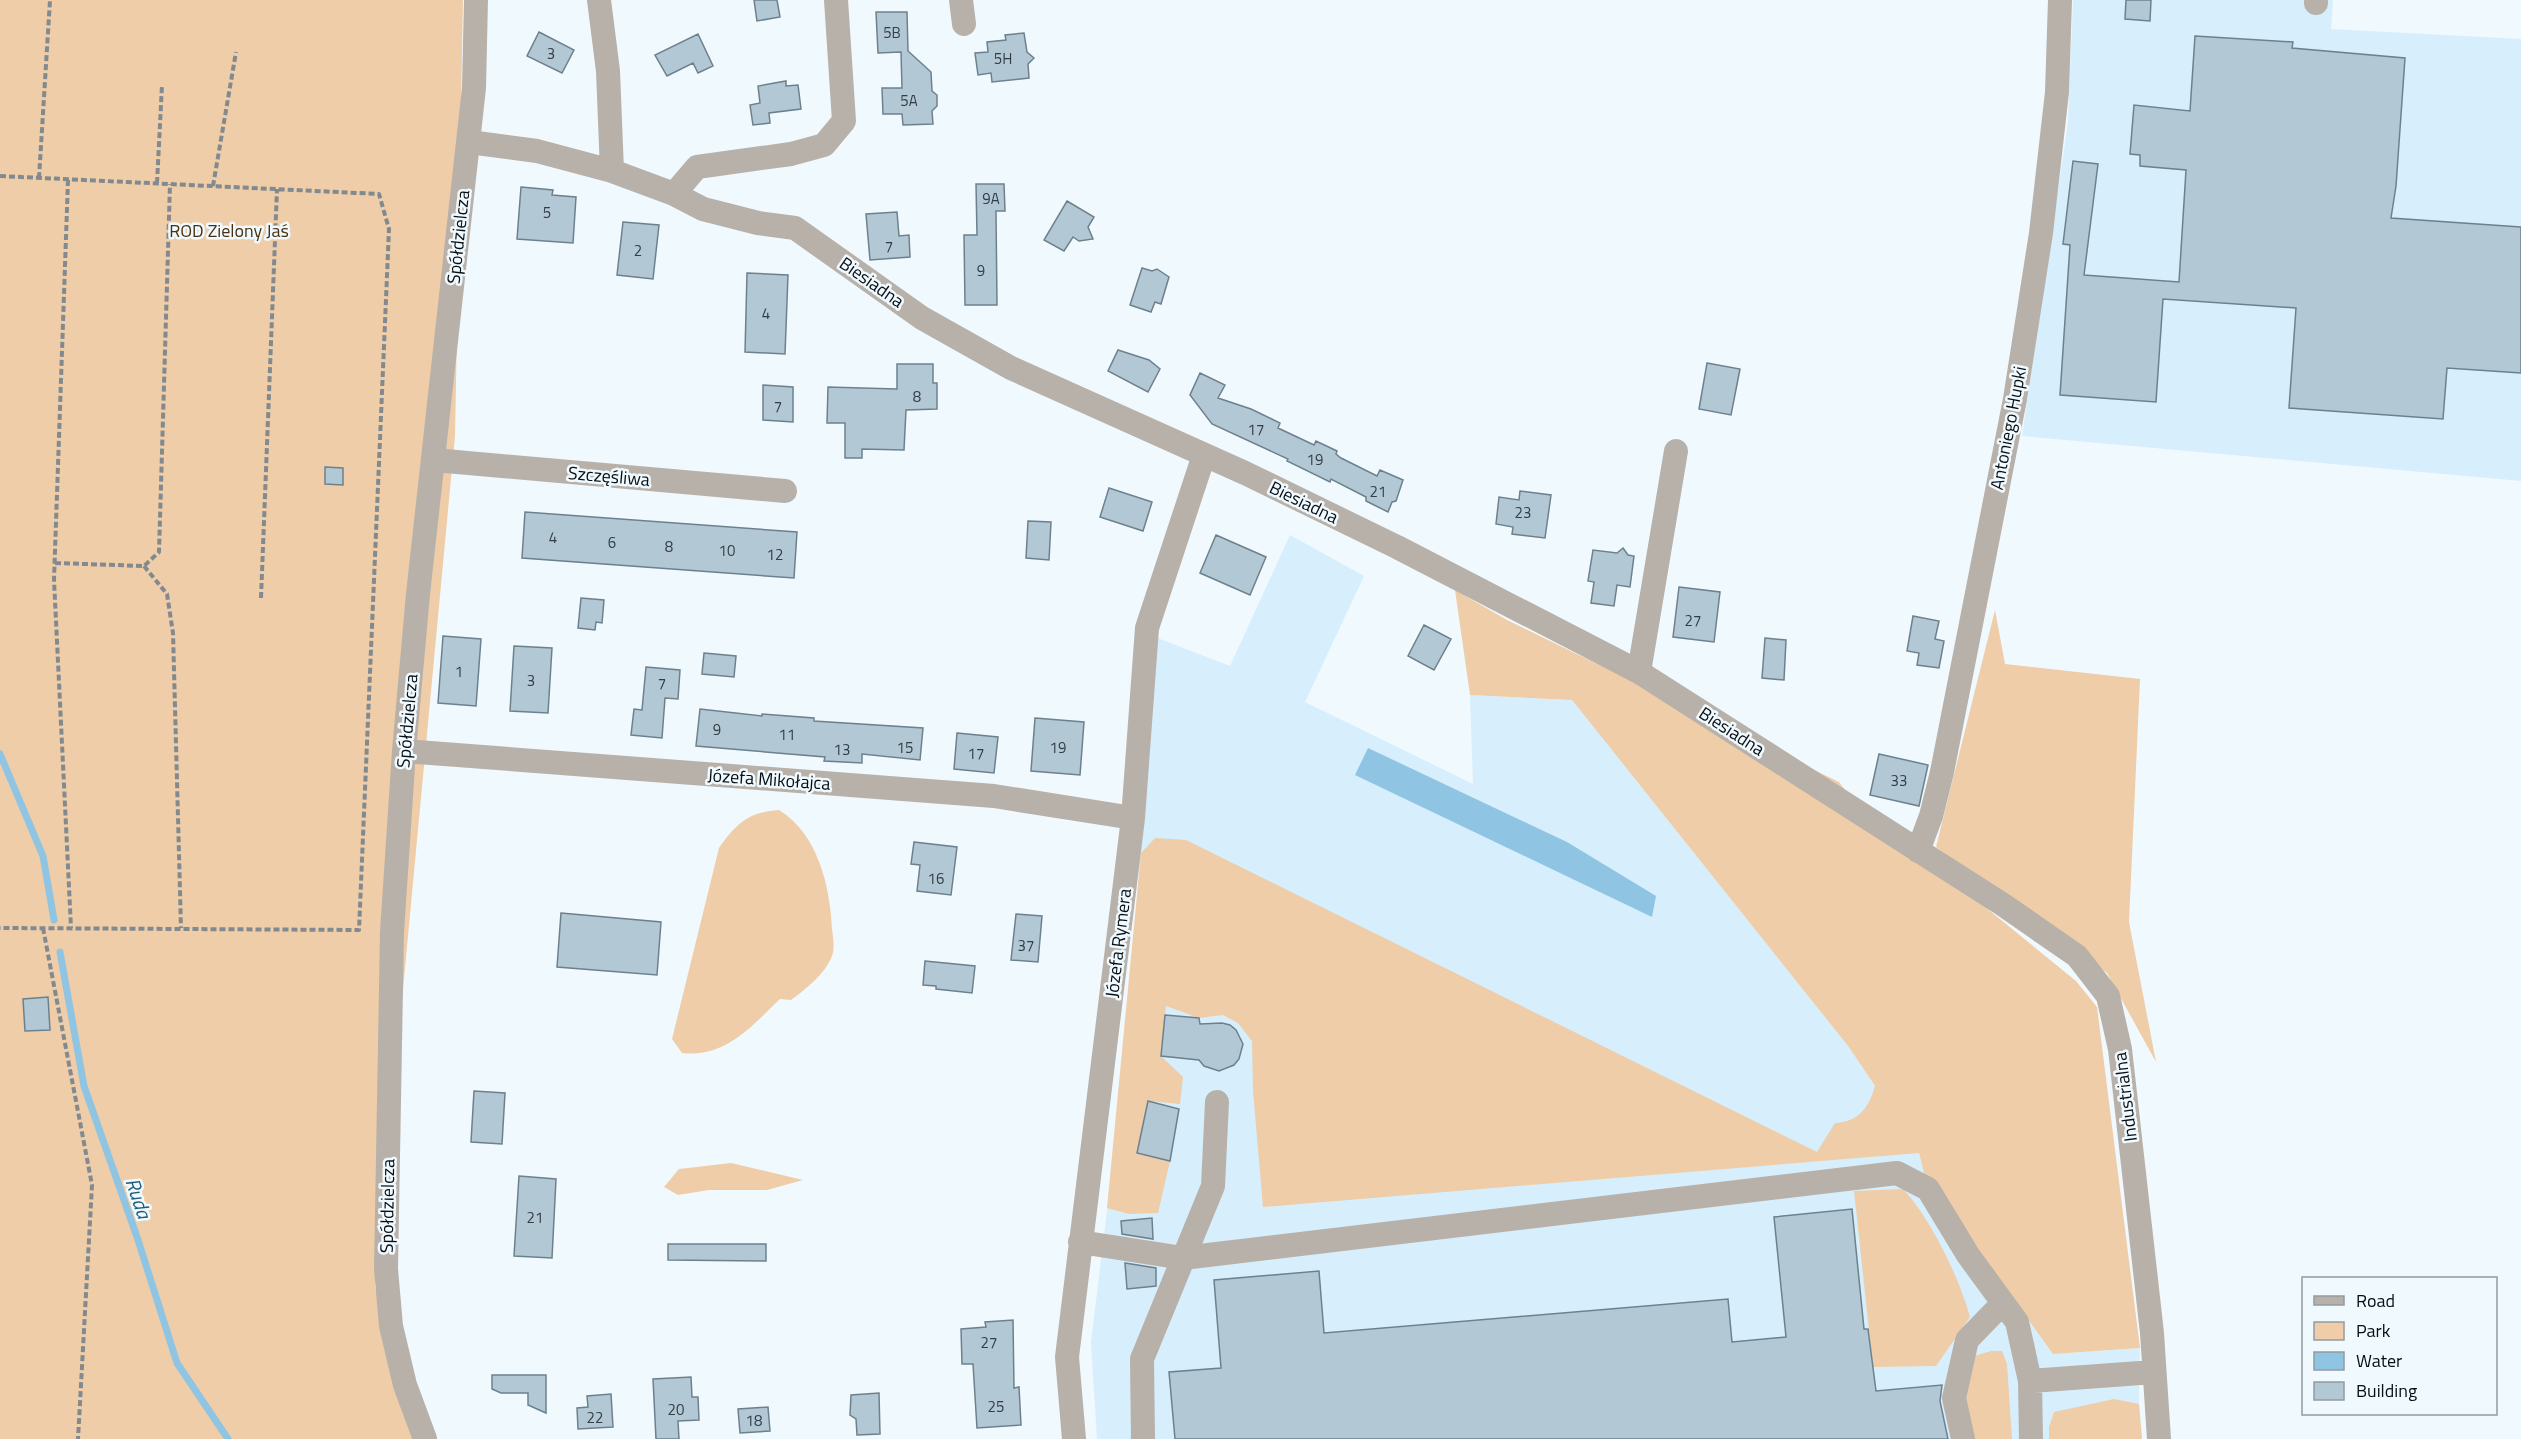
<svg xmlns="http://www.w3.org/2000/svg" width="2521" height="1439" viewBox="0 0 2521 1439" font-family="'Titillium Web',sans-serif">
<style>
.built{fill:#d7eefd}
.green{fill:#eecda8}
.water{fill:#8fc4e3}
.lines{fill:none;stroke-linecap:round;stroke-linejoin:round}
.stream{stroke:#8fc4e3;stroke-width:7}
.building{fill:#b3c8d5;stroke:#6d818d;stroke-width:1.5}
.path{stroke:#828a8f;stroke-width:4;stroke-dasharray:6 3;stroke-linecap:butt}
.minor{stroke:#b8b1a9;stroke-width:24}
.labels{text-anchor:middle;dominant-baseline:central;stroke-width:5;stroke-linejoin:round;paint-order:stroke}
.number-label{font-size:15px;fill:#333d44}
.park-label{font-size:18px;fill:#4a300e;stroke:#f0f9fe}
.street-label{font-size:18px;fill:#080f14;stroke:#f0f9fe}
.water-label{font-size:20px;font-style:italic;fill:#1d5c7b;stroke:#f0f9fe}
</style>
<rect width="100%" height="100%" fill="#f0f9fe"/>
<path class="built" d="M2073,0h260l-2,29 190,10v442l-499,-45 46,-313z
M1290,535l74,41 -59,126 168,82 -3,-89 102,5 276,346 71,107 9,36 56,70 69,95 87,-6 -1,56 3,35h-1045l-6,-97 36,-295 28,-410 75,29z"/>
<path class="green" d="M0,0h463l-8,436 -80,851 46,152h-421z
M1455,590l52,30 332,162 12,16 225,183 21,26 43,341 -87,6 -69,-95 -56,-70 -9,-36 -656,54 -10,-116 -1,-50 -14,-18 -15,-8 -24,3 -33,-12 -5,50 22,21 -3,27 -32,-3 -11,52 33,8 -12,52 -29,1 -22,-6 34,-355 14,-15 31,2 631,312 18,-29c24,-1 34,-16 40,-37l-27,-40 -276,-346 -102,-5z
M1995,610l10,54 135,15 -11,243 27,140 -49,-89 -171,-126z
M779,810c39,24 51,76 53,119 1,8 3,19 0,27 -7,18 -26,33 -41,44l-11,-1c-29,28 -55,59 -98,54l-10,-14 47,-191c17,-24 29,-36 60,-38z
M731,1163l72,17 -36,10h-58l-31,5 -14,-8 15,-18z
M1903,1189c28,30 56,88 67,128l-34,49 -63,1 -19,-176z
M1991,1351h11l5,13 5,75h-40l-8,-38 7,-44z
M2114,1399l25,5 3,35h-93v-12l5,-15z"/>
<path class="water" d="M1368,748l199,94 89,54 -4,21 -297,-142z"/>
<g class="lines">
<path class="stream" d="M0,754l43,102 11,64
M60,952l24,134 54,154 39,123 51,76"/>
</g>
<path class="building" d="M754,0h23l3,17 -23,4z
M2126,0h25l-1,21 -25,-2z
M876,12h31l1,39 23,21 1,19 5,4v11l-5,5 1,13 -30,1 -1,-11h-19l-1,-26h20l-1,-36 -23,1z
M539,32l35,18 -12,23 -35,-17z
M1024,33l3,19 7,6 -6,6 1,14 -37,4 -1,-9 -13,2 -3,-22 13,-1 -1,-10 19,-2 -1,-5z
M698,34l15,32 -15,7 -5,-10 -26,13 -12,-21z
M2195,36l98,6 -1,6 113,10 -9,128 -5,32 130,9v146l-74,-5 -4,51 -154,-11 7,-100 -133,-9 -7,103 -96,-7 10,-150 -7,-1 10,-83 25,3 -14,111 95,7 7,-112 -46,-4v-11l-10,-1 4,-49 56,6z
M786,81v5l12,-1 3,24 -32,4 1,10 -17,2 -3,-20 10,-2 -2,-17z
M976,184h28l1,27h-9l1,94h-32l-1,-70h13z
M521,187l32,3 -1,5 24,2 -3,46 -56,-4z
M1067,201l27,16 -6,10 5,12 -14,2 -6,-4 -9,14 -20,-11z
M897,212l2,24 10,-1 1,22 -40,3 -4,-46z
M623,222l36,3 -6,54 -36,-4z
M1142,268l10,3 5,-2 12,8 -8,27 -6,-2 -4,10 -21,-7z
M747,273l41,2 -3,79 -40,-2z
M1118,350l31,10 11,9 -12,23 -40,-21z
M1707,363l33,6 -9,46 -32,-6z
M897,364h36v19h4v26l-31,1 -2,40 -42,-1v9h-17v-35h-18l1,-36 69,2z
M1200,373l25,12 -7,13 33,11 29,14 -2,5 36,17 2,-4 21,10 -1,3 5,4 36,18 3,-6 23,10 -7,21 -4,1 -4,10 -22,-11v-4l-35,-18 -1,3 -43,-21 1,-2 -76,-35 -22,-29z
M763,385l30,2v35l-30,-2z
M325,467l18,1v17l-18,-1z
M1109,488l43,14 -9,29 -43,-14z
M1520,491l31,4 -6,43 -33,-4 1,-7 -17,-3 3,-27 20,3z
M525,512l272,20 -3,46 -272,-20z
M1028,521l23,1 -2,38 -23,-2z
M1216,535l50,22 -16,38 -50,-22z
M1623,548l5,7 6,1 -4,31 -13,-2 -3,21 -23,-3 3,-21 -6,-1 5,-31 24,3z
M1679,587l41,5 -6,50 -41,-5z
M581,598l23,2 -2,23 -6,-1 -1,8 -17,-2z
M1913,616l26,5 -4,18 9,2 -5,27 -22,-3 2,-12 -12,-2z
M1424,625l27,14 -17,31 -26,-14z
M443,636l38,3 -5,67 -38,-3z
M1765,638l21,2 -2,40 -22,-2z
M514,646l38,2 -4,65 -38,-2z
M704,653l32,3 -2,21 -32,-3z
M646,667l34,3 -2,29 -13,-1 -3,40 -31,-3 3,-26 8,1z
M700,709l62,7v-2l52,4v3l109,7 -3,32 -58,-6v9l-38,-2 1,-4 -129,-11z
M1035,718l49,4 -4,53 -49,-4z
M957,733l41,4 -4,36 -40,-4z
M1879,754l49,11 -9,41 -49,-11z
M914,842l43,5 -6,48 -34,-4 3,-26 -9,-1z
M561,913l100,9 -4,53 -100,-8z
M1016,914l26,2 -4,46 -27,-2z
M925,961l50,5 -3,27 -36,-4v-3l-13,-1z
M48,997l2,33 -25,1 -2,-32z
M1165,1015l34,3 1,6 22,-1 8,2 6,5 7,14 -4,15 -5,6 -15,6 -15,-5 -5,-6 -38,-4z
M474,1091l31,2 -3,51 -31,-2z
M1148,1101l31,8 -9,52 -33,-8z
M519,1176l37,3 -4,79 -38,-2z
M1852,1209l12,120h4l8,62 66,-6 -2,16 8,38h-773l-6,-67 52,-4 -7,-88 105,-9 5,62 404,-34 4,43 54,-5 -12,-120z
M1152,1218l1,21 -31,-5 -1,-13z
M668,1244h98v17l-98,-1z
M1125,1263l31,5v18l-29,3z
M1013,1320l1,68 5,-1 2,38 -44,3 -4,-64h-11l-1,-35 25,-2 -1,-5z
M492,1375h54v38l-18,-8v-12h-27l-9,-4z
M691,1377l1,20h6l1,23 -21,1 1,18h-23l-3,-60z
M879,1393l1,41 -23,1 -1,-16 -6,-4 1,-20z
M611,1394l2,33 -35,2 -1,-21 11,-1 -1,-11z
M768,1407l2,24 -30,2 -2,-24z"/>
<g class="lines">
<path class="path" d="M0,176l379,18 10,35 -30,701 -359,-2
M39,178l11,-178
M68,180l-14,400 17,348
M157,183l5,-98
M213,186l23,-134
M55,563l89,3 15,-14 11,-368
M144,566l23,28 6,39 8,295
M261,598l16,-409
M43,928l49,257 -14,254"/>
<path class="minor" d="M599,0l9,71 4,100
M961,0l3,24
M2316,3v-3
M469,142l68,9 75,20 62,23 29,15 55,14 37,5 127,90 89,50 234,105 152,74 242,125 363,232 75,52 31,40 12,53 32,284 7,106
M674,194l23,-27 94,-13 33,-9 20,-24 -8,-121
M434,460l351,31
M1639,672l37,-221
M404,751l590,45 139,22
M1918,851l13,-35 11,-44 73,-373 26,-166 16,-141 3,-92
M1080,1242l103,16 714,-85 31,16 40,66 49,67 13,59
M425,1439l-20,-54 -14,-59 -5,-57 6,-337 12,-181 14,-157 56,-506 2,-88
M1074,1439l-7,-82 66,-539 14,-190 57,-173
M1143,1439l-1,-80 71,-173 4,-84
M1963,1439l-9,-41 13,-58 35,-36
M2031,1439l-1,-58 124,-9"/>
</g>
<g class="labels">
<g class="number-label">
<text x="892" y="32">5B</text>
<text x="551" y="53">3</text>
<text x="1003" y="58">5H</text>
<text x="909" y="100">5A</text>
<text x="991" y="198">9A</text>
<text x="547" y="212">5</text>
<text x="889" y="246">7</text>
<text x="638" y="250">2</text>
<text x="981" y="270">9</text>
<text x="766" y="313">4</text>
<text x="917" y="396">8</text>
<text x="778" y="406">7</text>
<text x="1256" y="429">17</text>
<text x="1315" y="459">19</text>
<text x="1378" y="491">21</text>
<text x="1523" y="512">23</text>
<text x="553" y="537">4</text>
<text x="612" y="542">6</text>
<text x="669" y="546">8</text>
<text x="727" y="550">10</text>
<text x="775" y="554">12</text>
<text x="1693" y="620">27</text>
<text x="459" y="671">1</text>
<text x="531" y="680">3</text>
<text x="662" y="683">7</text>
<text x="717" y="729">9</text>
<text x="787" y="734">11</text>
<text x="905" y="747">15</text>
<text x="1058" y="747">19</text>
<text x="842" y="749">13</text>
<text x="976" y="753">17</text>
<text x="1899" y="780">33</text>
<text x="936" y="878">16</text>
<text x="1026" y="945">37</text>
<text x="535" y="1217">21</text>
<text x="989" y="1342">27</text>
<text x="996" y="1406">25</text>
<text x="676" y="1409">20</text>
<text x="595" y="1417">22</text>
<text x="754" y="1420">18</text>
</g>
<g class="park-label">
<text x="229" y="230">ROD Zielony Jaś</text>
</g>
<g class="street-label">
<text transform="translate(458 237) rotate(-84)">Spółdzielcza</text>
<text transform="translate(872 282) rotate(35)">Biesiadna</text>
<text transform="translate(2008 428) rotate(-79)">Antoniego Hupki</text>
<text transform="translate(609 476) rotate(5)">Szczęśliwa</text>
<text transform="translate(1304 502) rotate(26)">Biesiadna</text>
<text transform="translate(407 721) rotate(-85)">Spółdzielcza</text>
<text transform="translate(1732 731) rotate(33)">Biesiadna</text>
<text transform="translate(769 779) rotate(4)">Józefa Mikołajca</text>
<text transform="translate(1118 943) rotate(-83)">Józefa Rymera</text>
<text transform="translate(2125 1097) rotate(-97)">Industrialna</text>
<text transform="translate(387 1206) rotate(-89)">Spółdzielcza</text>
</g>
<g class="water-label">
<text transform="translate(139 1198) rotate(71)">Ruda</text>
</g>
</g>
<rect x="2302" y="1277" width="195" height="138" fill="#f0f9fe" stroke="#939ba0" stroke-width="1.5"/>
<rect x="2314" y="1296" width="30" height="9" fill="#b8b1a9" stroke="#939ba0" stroke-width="1.5"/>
<text x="2356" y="1307" font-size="18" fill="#080f14">Road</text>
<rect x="2314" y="1322" width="30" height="18" fill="#eecda8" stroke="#939ba0" stroke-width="1.5"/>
<text x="2356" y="1337" font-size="18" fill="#080f14">Park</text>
<rect x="2314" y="1352" width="30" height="18" fill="#8fc4e3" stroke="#939ba0" stroke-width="1.5"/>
<text x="2356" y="1367" font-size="18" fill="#080f14">Water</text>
<rect x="2314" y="1382" width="30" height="18" fill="#b3c8d5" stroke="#939ba0" stroke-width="1.5"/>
<text x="2356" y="1397" font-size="18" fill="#080f14">Building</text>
</svg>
